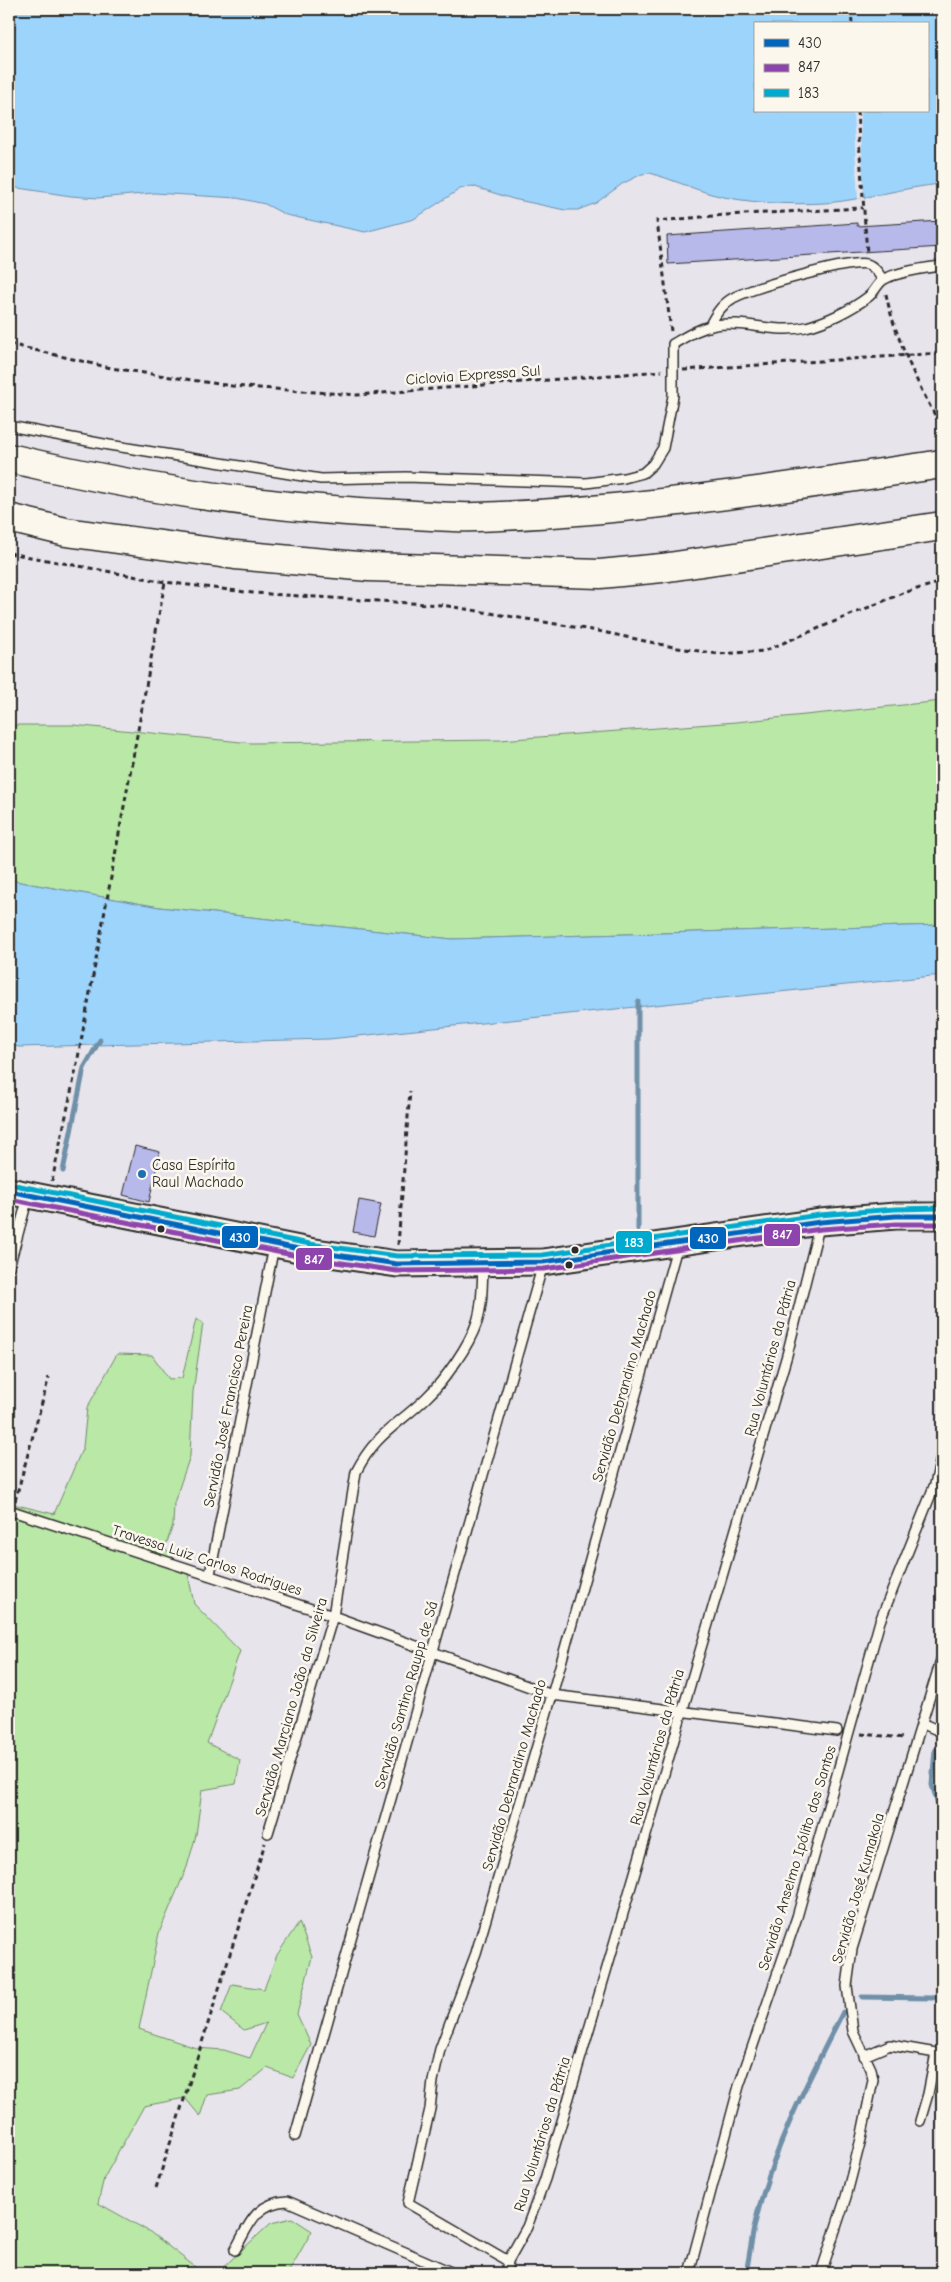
<svg xmlns="http://www.w3.org/2000/svg" width="951" height="2282" viewBox="0 0 951 2282" font-family="'Comic Neue',sans-serif">
<style>
.green{fill:#b9e8a7;stroke:#728a69}
.water{fill:#9dd4fc;stroke:#6f90a8;fill-rule:evenodd}
.pier{fill:#e7e4ec}
.lines{fill:none;stroke-linecap:round;stroke-linejoin:round}
.stream{stroke:#6f90a8;stroke-width:5}
.building{fill:#b8b9eb;stroke:#2b2b2b}
.service-casing{stroke:#2b2b2b;stroke-width:12}
.secondary-casing{stroke:#2b2b2b;stroke-width:29}
.trunk-casing{stroke:#2b2b2b;stroke-width:31}
.path{stroke:#2b2b2b;stroke-width:3;stroke-dasharray:5 4;stroke-linecap:butt}
.service{stroke:#fbf7ec;stroke-width:9}
.secondary{stroke:#fbf7ec;stroke-width:25}
.trunk{stroke:#fbf7ec;stroke-width:28}
.bus-1-casing{stroke:#fbf7ec;stroke-width:9}
.bus-2-casing{stroke:#fbf7ec;stroke-width:9}
.bus-3-casing{stroke:#fbf7ec;stroke-width:9}
.bus-1{stroke:#0065bd;stroke-width:5}
.bus-2{stroke:#8e44ad;stroke-width:5}
.bus-3{stroke:#00a9ce;stroke-width:5}
.poi-dot{fill:#1f6fb2;stroke:#fbf7ec;stroke-width:2}
.bus-dot{fill:#2b2b2b;stroke:#fbf7ec;stroke-width:2}
.labels{text-anchor:middle;dominant-baseline:central;stroke-width:5;stroke-linejoin:round;paint-order:stroke}
.street-label{font-size:15px;fill:#2b2b2b;stroke:#fbf7ec}
.poi-label{font-size:15px;fill:#2b2b2b;stroke:#fbf7ec;text-anchor:start}
.line-badge{stroke:#fbf7ec;stroke-width:2}
.badge-label{font-size:14px;text-anchor:middle;font-weight:bold;fill:#fff}
</style>
<rect width="100%" height="100%" fill="#e7e4ec"/>
<filter id="ink" filterUnits="userSpaceOnUse"><feTurbulence type="fractalNoise" baseFrequency=".02" numOctaves="2"/><feDisplacementMap in="SourceGraphic" scale="10" xChannelSelector="R" yChannelSelector="G"/><feConvolveMatrix kernelMatrix="1 2 1 2 8 2 1 2 1" color-interpolation-filters="sRGB"/></filter>
<g filter="url(#ink)">
<path class="green" d="M942,701v224l-490,14 -293,-32 -150,-27v-155h64l178,18 249,-3 236,-18z
M196,1319l7,4 -10,69 -3,64 -16,47 -1,22 -8,23 23,26 6,30 46,47 -33,92 33,17 -4,24 -34,6 -6,45 -9,32 -28,66 -20,96 57,19 28,2 26,8 16,-35 -22,7 -23,-18 11,-28 32,5 13,-34 22,-33 13,35 -15,57 14,31 -18,33 -26,-10 -27,22 -33,5 -7,21 -15,-18 -41,8 -40,72 -6,25 52,29 53,41h-194v-770l45,11 29,-67 4,-39 30,-54 35,1 17,24 13,-1z
M292,2218l20,13 -24,42h-71l54,-50z"/>
<path class="water" d="M9,9h933v175c-39,3 -77,16 -117,19 -34,2 -81,0 -114,-9 -20,-6 -40,-15 -61,-21l-8,1 -20,10 -26,19 -18,7h-13l-52,-11 -41,-13 -12,3 -46,30 -49,13 -79,-17 -21,-11 -28,-6 -83,-5 -56,5 -27,-2 -60,-9 -2,-1zM755,24h172v87h-172z
M9,880l150,27 293,32 490,-14v50l-613,64 -310,8 -10,-2z"/>
<path class="pier" d="M853,111h7l4,87 -6,1z"/>
<g class="lines">
<path class="stream" d="M638,1002v227
M63,1171l21,-103 16,-28
M935,1750l-3,35 10,31
M862,1997l70,1 10,-3
M746,2273c3,-15 5,-30 8,-45 17,-76 54,-148 89,-216"/>
</g>
<path class="building" d="M942,221v26l-274,17 -1,-28 190,-13v3z
M135,1146l25,6 -11,50 -26,-7z
M359,1200l22,4 -7,32 -21,-4z"/>
<g class="lines">
<defs>
<path id="service" d="M709,327c6,-12 12,-22 24,-29 19,-10 115,-38 134,-34 7,2 12,10 16,16
M9,426l100,19 212,34 85,-2 180,6 38,-5 19,-5 10,-9 10,-16 10,-52v-52c14,-8 26,-16 42,-19 30,-5 60,9 91,2 20,-5 45,-17 62,-30 6,-4 9,-13 15,-17 9,-7 47,-13 59,-14
M9,1267l19,-70
M12,1511l321,105 219,79 285,36
M210,1574l64,-328
M921,1723l21,9
M268,1833l65,-217 23,-144c20,-39 41,-46 70,-74 19,-18 43,-52 51,-76 6,-18 5,-38 6,-57
M864,2056l26,-11 46,8 -8,41 -8,27
M295,2136l248,-872
M235,2250c14,-25 20,-47 52,-49l166,72
M508,2261l-100,-58 22,-94 3,-28 7,-32 36,-96 76,-258 126,-451
M506,2273l2,-12 19,-34 18,-48 242,-824 33,-132
M689,2273l50,-187 58,-169 83,-296 55,-137 7,-30
M821,2273l25,-76 15,-58 12,-59 -2,-11 -18,-38 -6,-45 5,-37 90,-292"/>
<path id="secondary" d="M9,1191l300,60 88,13 146,-2 277,-40 76,-6h46"/>
<path id="trunk" d="M9,458c127,30 257,50 388,56 26,1 54,4 80,3 156,-5 311,-30 465,-53
M9,518l57,14 169,23 134,12 231,7 62,-6 280,-42"/>
</defs>
<use href="#service" class="service-casing"/>
<use href="#secondary" class="secondary-casing"/>
<use href="#trunk" class="trunk-casing"/>
<path class="path" d="M851,9l1,15
M857,111l10,143
M886,294c8,41 34,97 56,133
M671,331l-14,-110 68,-6 138,-7
M9,344l102,24 121,18 125,9 305,-24
M683,370l259,-17
M9,553l156,29 88,11 189,12 156,26 80,17 41,6 45,-3 139,-58 39,-11
M52,1181l24,-112 89,-487
M398,1245l12,-154
M15,1501l34,-124
M861,1734l44,4
M156,2188l109,-345"/>
<use href="#service" class="service"/>
<use href="#secondary" class="secondary"/>
<use href="#trunk" class="trunk"/>
<defs>
<path id="bus-1" d="M9,1191l300,60 88,13 146,-2 277,-40 76,-6h46"/>
<path id="bus-2" d="M9,1199l299,59 89,13 147,-2 277,-40 75,-5h46"/>
<path id="bus-3" d="M10,1184l300,60 87,12 145,-1 277,-40 76,-6 47,-1"/>
</defs>
<use href="#bus-1" class="bus-1-casing"/>
<use href="#bus-2" class="bus-2-casing"/>
<use href="#bus-3" class="bus-3-casing"/>
<use href="#bus-1" class="bus-1"/>
<use href="#bus-2" class="bus-2"/>
<use href="#bus-3" class="bus-3"/>
</g>
</g>
<circle class="poi-dot" cx="142" cy="1174" r="5"/>
<g class="bus-dot">
<circle cx="161" cy="1229" r="4.5"/>
<circle cx="575" cy="1250" r="4.5"/>
<circle cx="569" cy="1265" r="4.5"/>
</g>
<g class="labels">
<g class="street-label">
<text transform="translate(473 375) rotate(-4)">Ciclovia Expressa Sul</text>
<text transform="translate(770 1358) rotate(-75)">Rua Voluntários da Pátria</text>
<text transform="translate(624 1386) rotate(-74)">Servidão Debrandino Machado</text>
<text transform="translate(228 1406) rotate(-79)">Servidão José Francisco Pereira</text>
<text transform="translate(207 1560) rotate(18)">Travessa Luiz Carlos Rodrigues</text>
<text transform="translate(406 1695) rotate(-74)">Servidão Santino Raupp de Sá</text>
<text transform="translate(291 1707) rotate(-74)">Servidão Marciano João da Silveira</text>
<text transform="translate(657 1747) rotate(-74)">Rua Voluntários da Pátria</text>
<text transform="translate(514 1775) rotate(-74)">Servidão Debrandino Machado</text>
<text transform="translate(797 1858) rotate(-73)">Servidão Anselmo Ipólito dos Santos</text>
<text transform="translate(858 1888) rotate(-74)">Servidão José Kumakola</text>
<text transform="translate(542 2134) rotate(-73)">Rua Voluntários da Pátria</text>
</g>
<g class="poi-label">
<text x="152" y="1165">Casa Espírita<tspan x="152" dy="17">Raul Machado</tspan></text>
</g>
</g>
<g class="line-badge">
<rect x="763" y="1223" width="38" height="24" rx="5" fill="#8e44ad"/>
<rect x="221" y="1225" width="38" height="24" rx="5" fill="#0065bd"/>
<rect x="689" y="1226" width="38" height="24" rx="5" fill="#0065bd"/>
<rect x="615" y="1230" width="38" height="24" rx="5" fill="#00a9ce"/>
<rect x="295" y="1247" width="38" height="24" rx="5" fill="#8e44ad"/>
</g>
<g class="badge-label">
<text x="782" y="1239">847</text>
<text x="240" y="1242">430</text>
<text x="708" y="1243">430</text>
<text x="634" y="1247">183</text>
<text x="314" y="1264">847</text>
</g>
<rect width="951" height="2282" fill="none" stroke="#fbf7ec" stroke-width="30"/>
<rect x="15" y="15" width="921" height="2252" fill="none" stroke="#2b2b2b" stroke-width="2" filter="url(#ink)"/>
<rect x="754" y="22" width="175" height="90" fill="#fbf7ec" stroke="#a8a59f"/>
<rect x="764" y="39" width="25" height="8" fill="#0065bd" stroke="#a8a59f"/>
<text x="798" y="48" font-size="15" fill="#2b2b2b">430</text>
<rect x="764" y="64" width="25" height="8" fill="#8e44ad" stroke="#a8a59f"/>
<text x="798" y="72" font-size="15" fill="#2b2b2b">847</text>
<rect x="764" y="89" width="25" height="8" fill="#00a9ce" stroke="#a8a59f"/>
<text x="798" y="98" font-size="15" fill="#2b2b2b">183</text>
</svg>
